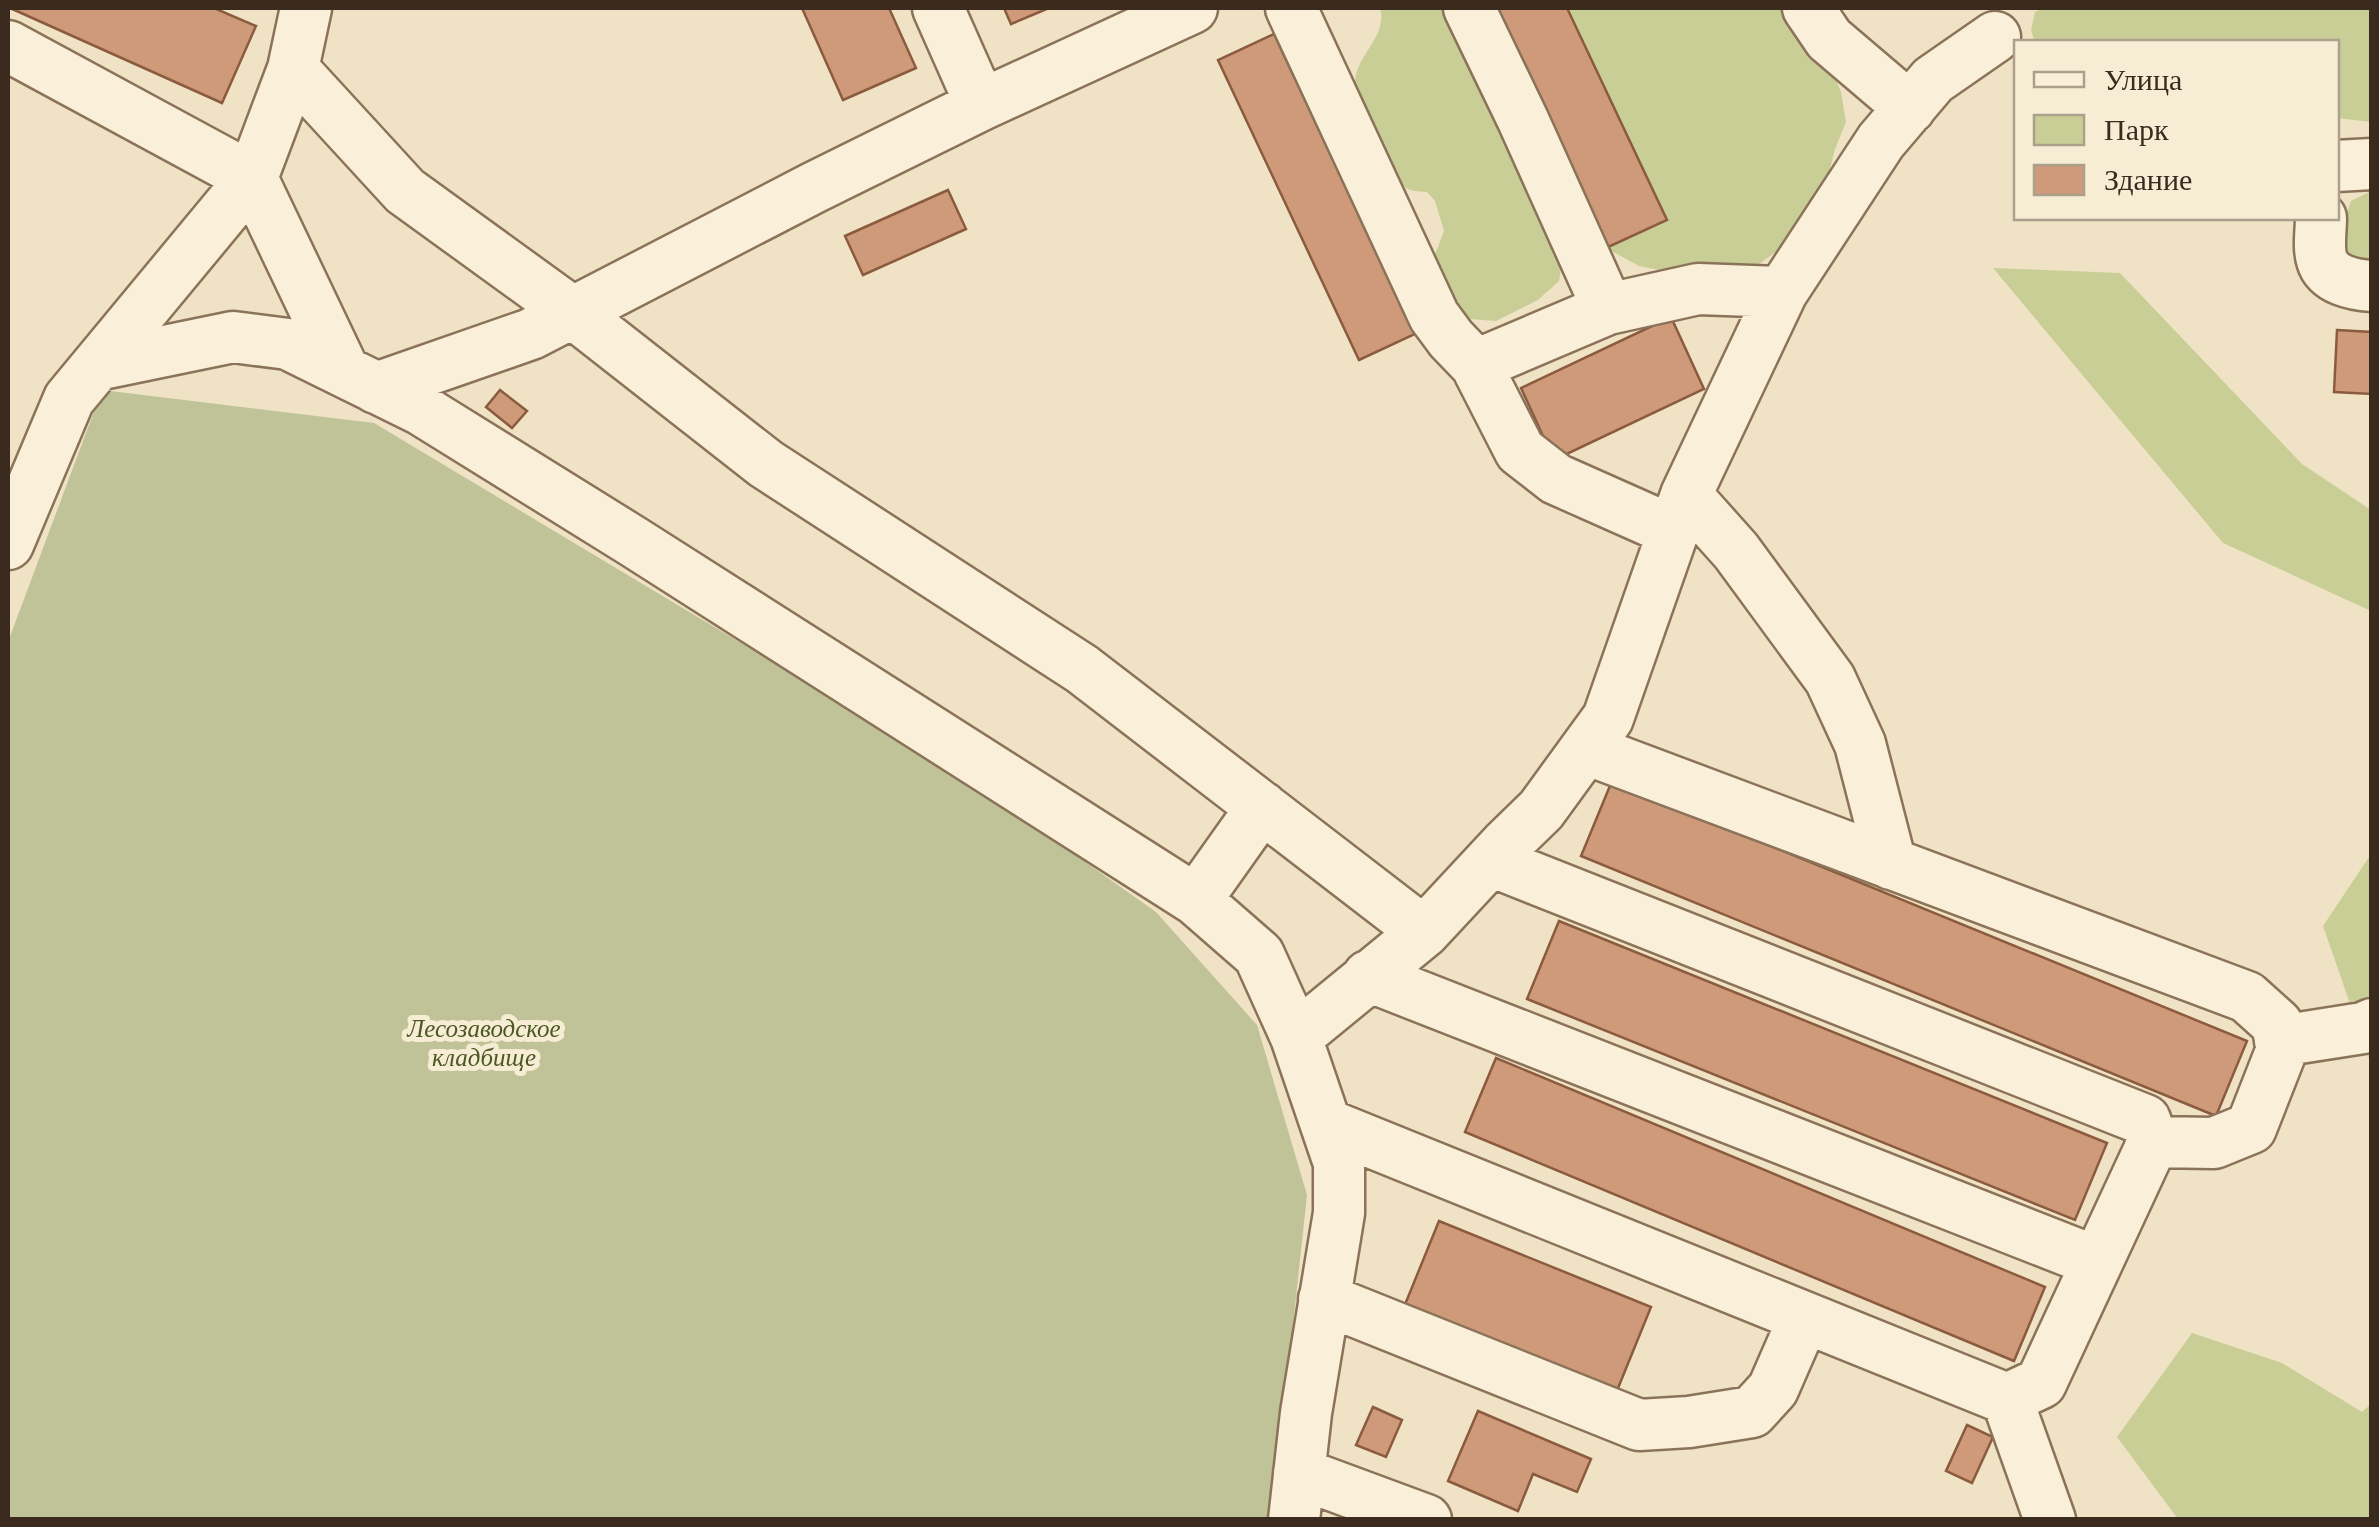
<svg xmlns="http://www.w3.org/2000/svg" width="2379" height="1527" viewBox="0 0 2379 1527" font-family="'Times New Roman',serif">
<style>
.green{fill:#c9ce97}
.cemetery{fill:#bfc397}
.building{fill:#cf9a79;stroke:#8b5b3f;stroke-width:2.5}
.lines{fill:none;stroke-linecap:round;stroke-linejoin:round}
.minor-casing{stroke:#8b735a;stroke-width:55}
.minor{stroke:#faefd8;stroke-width:50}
.labels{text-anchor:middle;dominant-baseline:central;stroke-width:10;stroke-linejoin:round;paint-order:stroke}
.park-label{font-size:25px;font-style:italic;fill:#4c5824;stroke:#f7ecd4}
</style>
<rect width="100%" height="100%" fill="#f0e2c4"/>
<path class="green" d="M1380,8h65l117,255 -3,18 -21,19 -42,21 -27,-2 -20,-13 -18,-41 13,-34 -9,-30 -8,-9c-23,-1 -23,-3 -31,-23l-5,1c-6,-15 -37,-78 -36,-89 2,-27 33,-45 25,-73z
M1567,8h222l42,59 10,25 5,30 -11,27 -9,36 -49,66 -26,19 -70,4 -42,-8 -33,-18 60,-29z
M2043,8h328v114l-34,-4 -1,-76h-301l-4,-12 4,-18z
M2371,191v79l-24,-2v-55l4,-12z
M1993,268l127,5 182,191 69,46v101l-148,-68z
M2371,854v210l-48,-138z
M2192,1333l90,30 80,49 9,-8v115h-193l-61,-82z"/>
<path class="cemetery" d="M102,390l272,33 592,355 190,134 101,113 50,170 -35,324h-1264v-877z"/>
<path class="building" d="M10,8h204l42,18 -34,77z
M802,8h87l27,60 -73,32z
M1004,8h45l-38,16z
M1494,8h73l100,212 -61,28z
M1274,34l141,300 -56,26 -141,-300z
M948,190l18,39 -103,46 -18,-39z
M1671,317l33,72 -150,71 -33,-72z
M2337,330l35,2v62l-38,-2z
M500,390l27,21 -15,17 -26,-21z
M1612,781l635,260 -31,75 -635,-260z
M1559,921l548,222 -32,77 -548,-221z
M1496,1058l549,229 -31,74 -549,-229z
M1439,1221l212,86 -35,86 -212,-86z
M1373,1407l29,13 -16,37 -30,-12z
M1478,1411l113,48 -14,33 -44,-18 -15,37 -70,-30z
M1967,1425l26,12 -21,46 -26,-12z"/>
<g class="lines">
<defs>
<path id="minor" d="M938,8l43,97
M1291,8l143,308 17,23 25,26 132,-56
M1469,8l54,112 85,189 90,-20 84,3
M1808,8l21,31 81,69
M8,46l244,132 41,-109 13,-61
M293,69l112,122 167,121 194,152 316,205 342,263
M2336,166l36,-2
M2321,218c0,12 -3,30 1,42 6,20 32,25 50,26
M97,365l136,-28 55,7 132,65 214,133 562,358 63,55 37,82 43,126v50l-33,200 -12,107
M1476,365l44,86 36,28 117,52
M376,388l155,-54 284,-147 166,-82 211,-97
M1686,495l50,56 94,128 30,65 31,120
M8,544l61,-145 183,-221 92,193
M1586,749l661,248 30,27 5,25 -31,79 -37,15 -61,-1
M1196,900l66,-93
M1368,976l729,286
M1296,1037l128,-105 81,-87 36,-35 67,-92 78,-223 96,-203 99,-151 52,-61 62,-43
M2280,1041l83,-13 9,-4
M1326,1124l681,275 34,-16 112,-241 -8,-22 -654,-259
M1324,1299l315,126 50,-3 63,-10 21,-23 31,-71
M2007,1399l43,121
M1299,1473l127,47"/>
</defs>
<use href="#minor" class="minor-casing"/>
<use href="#minor" class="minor"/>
</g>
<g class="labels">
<g class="park-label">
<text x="484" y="1028">Лесозаводское<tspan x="484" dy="29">кладбище</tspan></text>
</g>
</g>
<rect width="2379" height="1527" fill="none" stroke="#3b2b1e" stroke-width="20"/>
<rect x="2014" y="40" width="325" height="180" fill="#f7ecd4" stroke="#ac9f8b" stroke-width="2.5"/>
<rect x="2034" y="72" width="50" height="15" fill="#faefd8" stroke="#ac9f8b" stroke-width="2.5"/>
<text x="2104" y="90" font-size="30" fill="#3b2b1e">Улица</text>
<rect x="2034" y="115" width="50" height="30" fill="#c9ce97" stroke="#ac9f8b" stroke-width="2.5"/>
<text x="2104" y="140" font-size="30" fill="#3b2b1e">Парк</text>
<rect x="2034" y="165" width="50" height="30" fill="#cf9a79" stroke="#ac9f8b" stroke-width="2.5"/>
<text x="2104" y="190" font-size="30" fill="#3b2b1e">Здание</text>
</svg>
